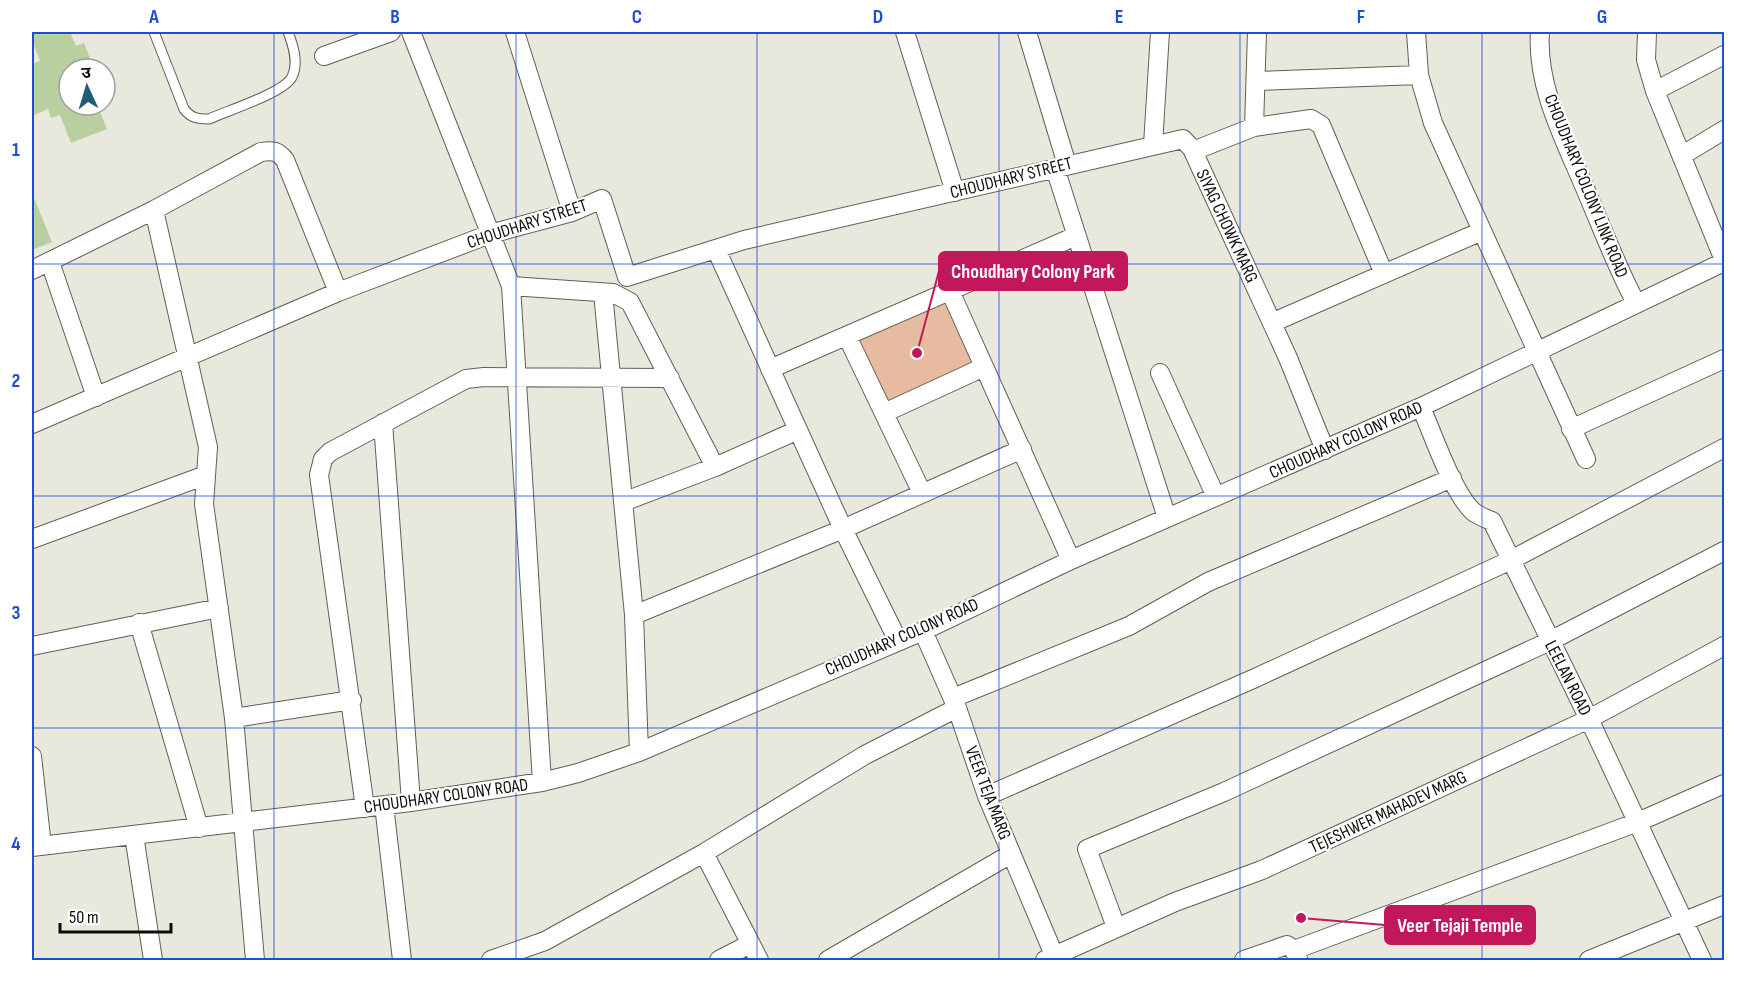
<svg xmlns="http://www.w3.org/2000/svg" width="1756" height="992" viewBox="0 0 1756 992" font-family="'Sofia Sans Condensed','Noto Sans Devanagari',sans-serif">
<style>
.green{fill:#e6bba0}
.building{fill:#b9cfa0}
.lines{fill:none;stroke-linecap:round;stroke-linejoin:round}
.service-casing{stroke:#605f56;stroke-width:11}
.minor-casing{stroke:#605f56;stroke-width:20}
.service{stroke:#fff;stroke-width:9}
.minor{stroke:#fff;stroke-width:18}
.grid{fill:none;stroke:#1d4ed8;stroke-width:1.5;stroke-opacity:0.55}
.labels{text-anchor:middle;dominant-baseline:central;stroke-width:4.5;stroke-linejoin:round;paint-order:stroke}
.street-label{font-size:18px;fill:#0e0d0a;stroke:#fff}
.leader{fill:none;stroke:#c2185b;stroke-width:2}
.callout-dot{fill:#c2185b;stroke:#fff;stroke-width:2}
.callout{fill:#c2185b;stroke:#c2185b;stroke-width:2}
.callout-label{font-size:20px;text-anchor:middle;font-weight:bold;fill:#fff}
.neatline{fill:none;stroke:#1d4ed8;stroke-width:2}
.grid-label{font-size:20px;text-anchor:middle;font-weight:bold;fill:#1d4ed8}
</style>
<rect width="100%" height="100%" fill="#e9e8dd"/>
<path class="green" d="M946,297l33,69 -93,38 -31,-63z"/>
<path class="building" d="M36,32h34l6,14 8,-3 10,26h-25v36h28l10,24 -36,14 -11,-28 -9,3 -3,-9 -16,7v-52l8,-3 -8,-21v-7z
M32,193l20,49 -20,8z"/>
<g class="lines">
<defs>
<path id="service" d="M154,32l30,77c7,9 13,10 25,10 17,-8 75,-26 83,-42 7,-14 1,-32 -4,-45"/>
<path id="minor" d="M411,32l100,254 31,496
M515,32l57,180
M905,32l50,160
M1027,32l40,133
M1257,32l-3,95 -61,24 95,207 37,92
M1416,32l3,43 14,48 153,336
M1540,32c-4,56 26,110 47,161 16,37 30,75 49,110
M1647,32l-1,28 9,31
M1724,55l-69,36 69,169
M324,56l67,-24
M1256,81l163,-6
M1254,127l57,-8 10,6 63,149
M1153,145l7,-113
M1686,153l38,-23
M1055,168l112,350
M154,210l54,237 -4,57 30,214 21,242
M716,249l127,280 55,112
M50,262l46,135
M32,270l122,-60 107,-58c12,-2 17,-1 24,8l53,132
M511,286l102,7 17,9 85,165
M950,291l121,269
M603,293l31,322 5,137
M1276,321l206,-90
M847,336l75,157
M770,369l306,-133
M1160,373l56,124
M1421,407c11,25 33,90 54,106 5,3 11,6 17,8l97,198 113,241
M884,413l100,-46
M383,423l28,379
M32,424l306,-132 152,-58 82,-22 30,-13 25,78 117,-37 439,-101 11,12
M1571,429l153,-70
M623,502l92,-35 83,-37
M32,539l174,-64
M634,615l209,-86 179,-80
M139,623l60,205
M923,631l34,77 30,88 67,159
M32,646l187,-38
M953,698l176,-72 79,-44 244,-104
M234,718l118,-18
M32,756l10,90
M987,796l266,-117 256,-118 215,-113
M384,805l18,155
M365,808l-46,-333 4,-16 7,-7 136,-73 18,-2 186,1
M134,835l19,125
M32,847l379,-45 131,-20 36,-9 61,-21 284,-121 148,-71 350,-153 303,-145
M704,853l55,107
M1116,927l-29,-78 137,-57 326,-151 174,-90
M1294,950l344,-128 86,-38
M491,960l54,-19 159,-88 161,-98 92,-47
M719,960l31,-16
M828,960l183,-106
M1045,960l130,-58 87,-32 325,-150 137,-74
M1244,960l43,-15 7,5 4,9
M1589,960l135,-55"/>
</defs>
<use href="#service" class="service-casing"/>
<use href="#minor" class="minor-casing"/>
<use href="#service" class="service"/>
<use href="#minor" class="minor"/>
</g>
<path class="grid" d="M274,32v928M516,32v928M757,32v928M999,32v928M1240,32v928M1482,32v928M32,264h1692M32,496h1692M32,728h1692"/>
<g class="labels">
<g class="street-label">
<text transform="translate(1011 178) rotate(-14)">CHOUDHARY STREET</text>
<text transform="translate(1586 186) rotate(68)">CHOUDHARY COLONY LINK ROAD</text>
<text transform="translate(527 224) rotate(-18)">CHOUDHARY STREET</text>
<text transform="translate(1227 226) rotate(65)">SIYAG CHOWK MARG</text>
<text transform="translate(1346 440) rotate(-24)">CHOUDHARY COLONY ROAD</text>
<text transform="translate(902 637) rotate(-24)">CHOUDHARY COLONY ROAD</text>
<text transform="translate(1568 678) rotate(63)">LEELAN ROAD</text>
<text transform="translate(988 793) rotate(69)">VEER TEJA MARG</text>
<text transform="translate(446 796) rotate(-8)">CHOUDHARY COLONY ROAD</text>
<text transform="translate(1388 812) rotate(-25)">TEJESHWER MAHADEV MARG</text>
</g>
</g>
<path class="leader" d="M917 353L939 271M1301 918L1385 925"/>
<g class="callout-dot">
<circle cx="917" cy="353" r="6"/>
<circle cx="1301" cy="918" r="6"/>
</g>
<g class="callout">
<rect x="939" y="252" width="188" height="38" rx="6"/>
<rect x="1385" y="906" width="150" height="38" rx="6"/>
</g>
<g class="callout-label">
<text x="1033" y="278">Choudhary Colony Park</text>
<text x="1460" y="932">Veer Tejaji Temple</text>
</g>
<rect width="1756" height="992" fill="none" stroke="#ffffff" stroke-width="66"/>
<g transform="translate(87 87) rotate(356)"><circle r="28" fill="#ffffff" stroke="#9f9e9d" stroke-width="1.5"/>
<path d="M0-4.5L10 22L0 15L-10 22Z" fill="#215d75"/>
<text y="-9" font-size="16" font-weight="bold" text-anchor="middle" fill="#0e0d0a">उ</text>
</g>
<path d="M60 923v9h111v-9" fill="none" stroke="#0e0d0a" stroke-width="3"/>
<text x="69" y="923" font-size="18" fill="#0e0d0a" stroke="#ffffff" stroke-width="4.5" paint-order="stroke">50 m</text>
<rect x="33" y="33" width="1690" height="926" class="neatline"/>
<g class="grid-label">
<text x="154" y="23">A</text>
<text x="395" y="23">B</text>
<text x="637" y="23">C</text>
<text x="878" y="23">D</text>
<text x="1119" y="23">E</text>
<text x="1361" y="23">F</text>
<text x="1602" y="23">G</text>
<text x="16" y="156">1</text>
<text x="16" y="387">2</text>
<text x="16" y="619">3</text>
<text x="16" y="850">4</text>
</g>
</svg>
